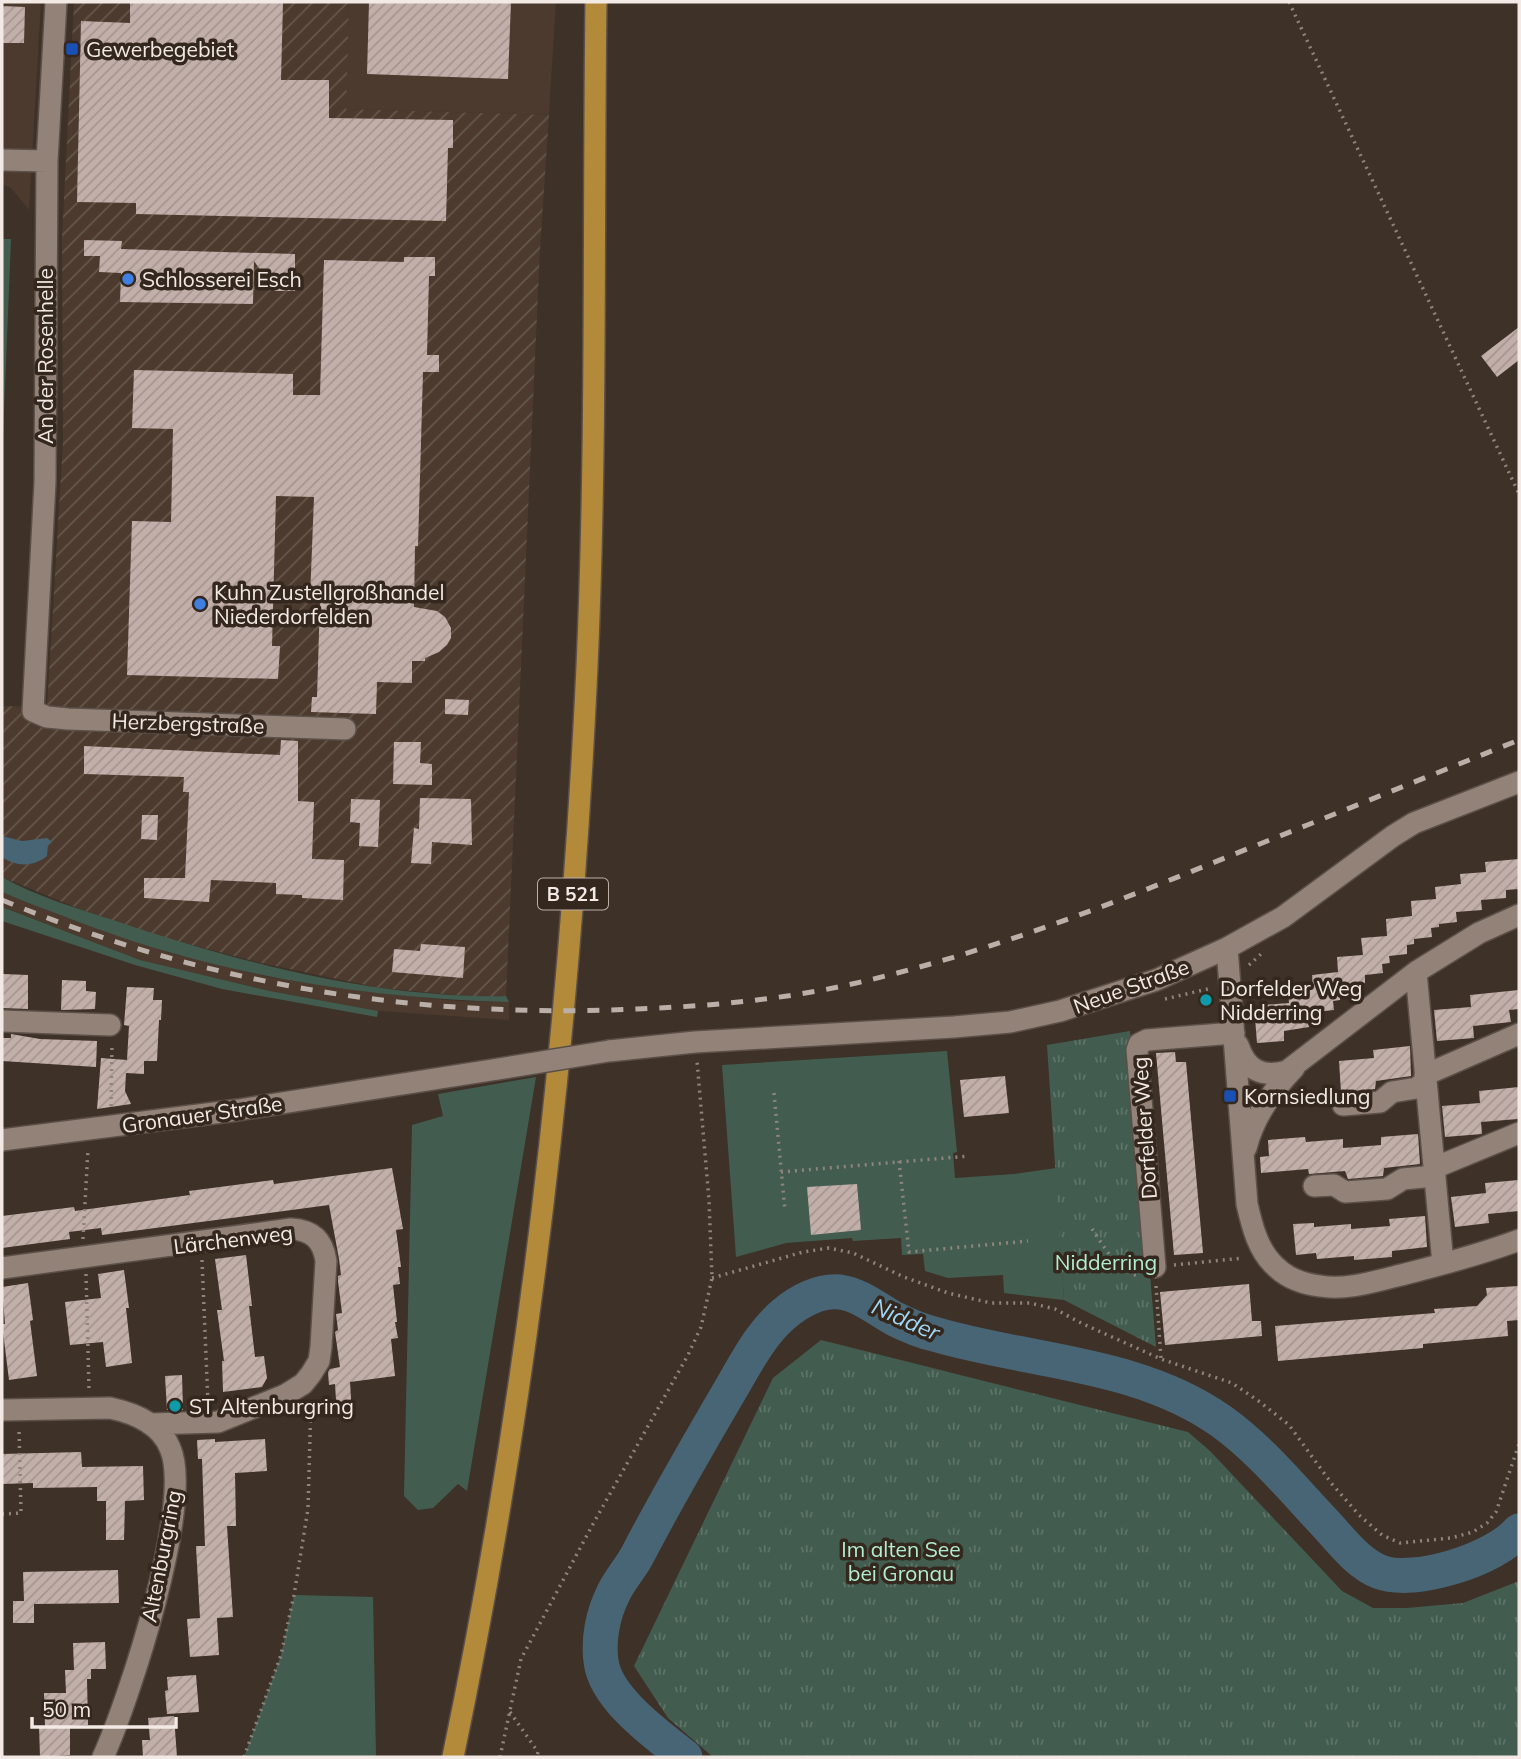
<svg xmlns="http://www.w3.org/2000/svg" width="1521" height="1759" viewBox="0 0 1521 1759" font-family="Mulish,sans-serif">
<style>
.built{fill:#4b3a2d}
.industrial{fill:url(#industrial-furrows)}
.green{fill:#425d50}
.park{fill:url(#park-tufts)}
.water{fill:#476574}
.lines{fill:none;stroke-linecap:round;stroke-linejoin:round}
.river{stroke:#476574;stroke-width:35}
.building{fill:url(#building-hatch)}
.minor-casing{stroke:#5b4f48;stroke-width:24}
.major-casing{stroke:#5b4f48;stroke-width:24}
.path{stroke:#8f847c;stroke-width:3.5;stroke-dasharray:2 5;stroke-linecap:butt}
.minor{stroke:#928278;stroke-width:21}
.major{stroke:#b28a39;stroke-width:21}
.rail{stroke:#bab0a9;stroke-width:5;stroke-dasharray:12 12;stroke-linecap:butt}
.minor-bridge-casing{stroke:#5b4f48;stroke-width:24;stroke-linecap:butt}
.minor-bridge{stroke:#928278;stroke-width:21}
.transit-dot{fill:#1a4fb4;stroke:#34271e;stroke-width:2.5}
.shop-dot{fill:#3f7fe0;stroke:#34271e;stroke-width:2.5}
.culture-dot{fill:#0f9aa8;stroke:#34271e;stroke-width:2.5}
.labels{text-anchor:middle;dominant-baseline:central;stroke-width:7;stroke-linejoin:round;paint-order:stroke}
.shield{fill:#34271e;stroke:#bab0a9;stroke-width:2}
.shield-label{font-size:19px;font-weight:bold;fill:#f3eae5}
.poi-label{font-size:21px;fill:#f3eae5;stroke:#34271e;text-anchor:start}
.street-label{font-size:21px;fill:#f3eae5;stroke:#34271e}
.park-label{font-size:21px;fill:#b1edd1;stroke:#34271e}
.water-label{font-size:23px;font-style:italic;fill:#9fd9f7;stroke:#34271e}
</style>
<defs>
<pattern id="industrial-furrows" width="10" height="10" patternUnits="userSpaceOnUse" patternTransform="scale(1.75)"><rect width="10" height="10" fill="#4b3a2d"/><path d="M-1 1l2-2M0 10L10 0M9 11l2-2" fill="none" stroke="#65574b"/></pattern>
<pattern id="park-tufts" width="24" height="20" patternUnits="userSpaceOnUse" patternTransform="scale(1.75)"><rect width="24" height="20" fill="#425d50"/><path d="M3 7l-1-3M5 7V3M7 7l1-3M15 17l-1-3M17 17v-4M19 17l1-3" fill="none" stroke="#5e7469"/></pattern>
<pattern id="building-hatch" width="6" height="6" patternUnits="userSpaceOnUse" patternTransform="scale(1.75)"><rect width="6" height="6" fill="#c3afaa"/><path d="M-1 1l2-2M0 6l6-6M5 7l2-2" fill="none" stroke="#a49591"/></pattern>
</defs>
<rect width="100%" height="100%" fill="#3e3128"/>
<path class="built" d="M2,2h39l-12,208 -18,-22 -9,-4z
M349,2h207l-7,113 -204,-6z
M2,892l82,32 86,29 99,24 101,15 87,9 52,1v18l-131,-9 -108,-20 -91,-21 -39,-10 -138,-53z"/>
<path class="industrial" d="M74,2h275l-3,107 203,6 -9,134 -34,747 -29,1 -97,-9 -119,-25 -99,-26 -80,-27 -80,-33v-171l45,1 16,-265 -1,-204z"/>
<path class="green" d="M2,239h9l-8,197h-1z
M2,877c33,19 77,32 114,44 122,41 260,78 390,75l3,6c-113,-3 -228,-18 -337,-49 -51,-14 -101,-34 -151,-53l-19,-8z
M2,907l138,53 130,31 108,20 -1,6 -155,-28 -87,-24 -133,-44z
M947,1051l10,101 -4,1 2,25 59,-4 42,-6 8,132 -60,-7 -1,-18 -55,3 -23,-7 -2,-17 -21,1 -1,-17 -48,3 -1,-3 -66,5 -50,14 -14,-192z
M536,1077l-69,414 -9,-7 -25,24 -15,2 -14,-14 8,-371 31,-9 -5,-22z
M294,1595l79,2 3,160h-132l37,-102z"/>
<path class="park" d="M1130,1031l26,316 -92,-47 -17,-255z
M821,1340l367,92 22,19 132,140 31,17h34l56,-5 56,-22v176h-806l-45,-39 -34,-52 139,-288z"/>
<path class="water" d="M2,836l20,5 25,-3 5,4 -4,3 -1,11c-13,11 -31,11 -45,1z"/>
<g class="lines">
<path class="river" d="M685,1757c-28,-22 -80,-59 -84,-96 -3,-22 2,-47 12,-67 6,-14 18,-26 25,-40 29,-56 60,-109 91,-162 16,-27 31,-58 55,-78 15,-13 36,-24 56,-22 21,3 38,18 55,27 12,6 26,12 39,15 94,28 204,28 287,87 39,28 70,66 103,101 16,17 33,41 56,50 35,13 115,-13 139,-41"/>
</g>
<path class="building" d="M130,2h153l-2,78h48v38l124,2v28h-5l-2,73 -310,-7v-11l-59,-1 4,-181 49,2z
M369,2h142l-3,77 -141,-5z
M2,6l23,1 -1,36h-22z
M84,240l38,1 -1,8 174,5v37h-20l-21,-30 -1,43 -133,-2 1,-29 -22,-1 1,-16h-16z
M404,257h31v19h-6l-2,79h12v17h-16l-5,174h-3l-1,61 23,4 8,6 6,11v10l-4,7 -8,7 -14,6v3h-13v22l-35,-1 -1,32 -65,-2 1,-15h5l3,-97 -10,-1 4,-102 -38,-1 -4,150h8l-2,33 -151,-4 5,-154 39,1 2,-93 -41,-1 2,-58 159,4v21h27l4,-135 80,2z
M1519,327v33l-22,17 -16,-21z
M445,699l24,1 -1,15 -23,-1z
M281,740l17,1v60l16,1 -2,57 32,1 -1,40 -41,-2v-3l-26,-1v-11l-65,-3 -2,22 -65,-4v-20h41l4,-86h-6l1,-15 -100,-3v-28l196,9z
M394,742h27l-1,21 12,1v21l-39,-1z
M420,798l51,1 1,46 -40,-3 -1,22 -20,-1 3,-35 5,1z
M351,799l29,1 -2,47 -19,-1 1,-23 -10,-1z
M142,815h16l-1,25 -16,-1z
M1519,859v30l-13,1v8l-25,2 1,10 -26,2 1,10 -18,2v3l-8,1 1,9 -18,2v5l-7,1v9l-18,2 1,7 -8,1 1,9 -18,2v8l-7,1v9l-18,2v5l-7,1 1,9 -18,2v5l-8,1 1,9 -25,4v10l-27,2 -2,-25h9l-1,-13 26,-2 -1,-11 25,-3 -1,-14 26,-3 -1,-15 26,-2 -2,-17 26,-2 -1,-17 26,-3 -1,-15 25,-2 -1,-12 26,-3 -1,-10 26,-2 -1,-10z
M421,944l44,3 -2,31 -71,-6 2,-23 26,2z
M3,974l25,1v34l-26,-1z
M62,980l24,1v10l10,1 -1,17 -34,1z
M127,987l27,1 -1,12h9l-1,20h-2l-2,41h-13v13l-18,-1 -1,18 6,13 -34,5 4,-51 26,2 2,-34 -5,-1z
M1519,990v19l-10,1 2,12 -38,4 1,12 -37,3 -3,-31 37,-3 -1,-12z
M11,1034l29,5 57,2 -1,26 -94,-6v-23h9z
M1410,1046l1,30 -35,5 -1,8 -34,3 -2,-31 35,-3 -1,-8z
M1175,1052l1,10h10l17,191 -29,2 -18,-202z
M1005,1076l4,37 -45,4 -4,-37z
M1519,1087l-1,32 -37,3 1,12 -37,3 -3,-31 38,-3 -1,-12z
M1418,1134l2,30 -36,4 -1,8 -35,3 -3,-8 -36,3 -1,-5 -47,4 -1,-16 9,-1 -1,-16 37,-3 1,5 37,-3v9l38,-3v-8z
M392,1168l11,61 -7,1 5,37h-3l2,17 -7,1 4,37h-2l3,16 -7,1 4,37 -45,6 2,33 -15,1 -2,-32 -6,1 -1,-13 2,-3 10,-2 -5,-35 3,-2 -2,-16 6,-1 -4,-32v-5l3,-1 -2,-16 -10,-54 -227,30 -1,-7 -32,4 1,7 -68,9v-32l72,-9 1,4 115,-16 -1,-4 84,-11 1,4z
M1519,1180v31l-31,3 1,9 -34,4 -4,-30 35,-4 -1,-10z
M857,1184l4,46 -50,5 -4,-48z
M1425,1216l2,31 -35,4v6l-38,3v-4l-37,3 -1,-6 -20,2 -3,-31 21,-1v4l37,-3v5l39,-3 -1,-7z
M246,1255l6,51h-3l6,51 9,-1 3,22 -5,9 -39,5 -1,-31h2l-7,-51h5l-7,-51z
M124,1270l5,38h-3l6,55 -26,4 -3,-25 -33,3 -5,-43 36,-4 -3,-24z
M28,1283l5,37 -3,1 7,55 -28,4 -7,-56h3l-3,-37z
M1249,1284l3,37h9l1,15 -97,9 -5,-53z
M1519,1286v34l-12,1 1,15 -85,8v4l-145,13 -3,-35 160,-13 -1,-4 43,-3 10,-11 -1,-7z
M182,1375l1,35h-16l-2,-34z
M215,1439v3l50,-3 2,32 -32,2 1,53h-9l6,91 -16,1 2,37 -29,2 -3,-38 13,-1 -4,-72h9l-3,-87h-4l-1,-19z
M81,1452l1,15 61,-1 1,34 -19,1 -1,39h-18v-39h-9v-14l-64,1v-5l-31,1v-30z
M118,1570l1,33 -85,1v19h-21v-22h11l-1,-29z
M105,1642l1,27h-15v10h-4l1,46 -18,1v29l-30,2 -1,-31h6l-1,-33h22l-1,-23h9l-1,-27z
M196,1675l3,37 -32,2 -2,-23 3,-1 -1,-13z
M174,1716l3,41h-34l-1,-17h8l-2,-22z"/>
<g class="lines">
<defs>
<path id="minor" d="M56,2l-9,159 -2,321 -12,229 14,6 21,2 277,10
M2,160l45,1
M1227,948l20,256c5,22 11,47 29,63 11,11 28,17 44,19 27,5 59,-6 85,-12 39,-10 77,-20 114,-34
M1416,972l27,292
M2,1021l108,4
M1238,1045c8,25 24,33 49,26l129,-99 63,-39 40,-18
M609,1051l86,-9 259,-15 56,-5 50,-11 96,-31 71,-32 56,-31 110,-81 21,-13 105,-41
M1425,1075l94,-41
M1343,1105l37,-3 12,-10 25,-4 9,-8
M2,1140l236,-30 260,-41
M1246,1148c8,-32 26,-57 48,-80
M1434,1168l85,-35
M1314,1186l20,-1 11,7 42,-3 16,-10 32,-3
M1155,1267l-18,-217 2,-6 8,-4 87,-7
M2,1268l289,-39c21,1 32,11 35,32l-5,86 -2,14 -8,13 -8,10 -18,11 -67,27 -68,2
M2,1410l108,-2c24,5 50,15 60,40 24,54 -41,252 -67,309"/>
<path id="major" d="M453,1757c75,-359 117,-724 134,-1090 10,-222 6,-444 9,-665"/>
</defs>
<use href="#minor" class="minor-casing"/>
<use href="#major" class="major-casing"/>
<path class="path" d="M1289,2l230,492
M1249,965l12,-11
M1165,999l47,-11
M774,1093l11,118
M111,1106l1,-62
M899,1161l10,91 119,-11
M781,1172l188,-16
M1092,1229c12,17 25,43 47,47
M83,1239l5,-90
M202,1260l6,143
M1174,1265l69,-7
M86,1274l3,115
M712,1278l91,-26 26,-4 24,5 51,24 44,16 43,10h39l25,6 26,14 80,36 71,24 28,19 29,23 43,59 27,31 23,20 18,8 51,-5 22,-6 14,-9 9,-11 23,-68
M1156,1286l5,73
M2,1514l19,-1 -2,-84
M510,1712l28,40 -1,5
M244,1757l37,-102 13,-60 14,-86 3,-108
M500,1757l21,-98 72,-135 95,-169 13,-28 11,-49 -3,-78 -12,-139"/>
<use href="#minor" class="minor"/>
<use href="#major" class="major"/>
<path class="rail" d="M2,900c206,85 412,119 635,109 76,-3 153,-10 228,-28 127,-30 247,-77 367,-126 96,-38 192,-77 287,-115"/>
<defs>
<path id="minor-bridge" d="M498,1069l111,-18"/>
</defs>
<use href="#minor-bridge" class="minor-bridge-casing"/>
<use href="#minor-bridge" class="minor-bridge"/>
</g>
<g class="transit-dot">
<rect x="65" y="42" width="14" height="14" rx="3.5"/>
<rect x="1223" y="1089" width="14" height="14" rx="3.5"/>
</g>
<g class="shop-dot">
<circle cx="128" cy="279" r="7"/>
<circle cx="200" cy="604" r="7"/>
</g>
<g class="culture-dot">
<circle cx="1206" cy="1000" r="7"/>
<circle cx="175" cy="1406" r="7"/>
</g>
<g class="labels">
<rect class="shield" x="538" y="878.5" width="70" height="31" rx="5"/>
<g class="shield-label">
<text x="573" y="894">B 521</text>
</g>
<g class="poi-label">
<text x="86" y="49">Gewerbegebiet</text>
<text x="142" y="279">Schlosserei Esch</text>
<text x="214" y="592">Kuhn Zustellgroßhandel<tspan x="214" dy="24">Niederdorfelden</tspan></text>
<text x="1220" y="988">Dorfelder Weg<tspan x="1220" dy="24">Nidderring</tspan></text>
<text x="1244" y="1096">Kornsiedlung</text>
<text x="189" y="1406">ST Altenburgring</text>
</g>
<g class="street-label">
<text transform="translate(45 356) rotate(-90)">An der Rosenhelle</text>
<text transform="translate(188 723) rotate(2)">Herzbergstraße</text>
<text transform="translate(1131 986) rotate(-20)">Neue Straße</text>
<text transform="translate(202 1114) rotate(-8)">Gronauer Straße</text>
<text transform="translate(1144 1128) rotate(-94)">Dorfelder Weg</text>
<text transform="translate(233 1239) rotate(-7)">Lärchenweg</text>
<text transform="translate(161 1556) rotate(-79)">Altenburgring</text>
</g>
<g class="park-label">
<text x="1106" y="1262">Nidderring</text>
<text x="901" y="1549">Im alten See<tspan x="901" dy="24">bei Gronau</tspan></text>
</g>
<g class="water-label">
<text transform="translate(906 1319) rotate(24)">Nidder</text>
</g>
</g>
<rect width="1521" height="1759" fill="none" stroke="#f3eae5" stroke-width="7"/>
<path d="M32 1717v10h144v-10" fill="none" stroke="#f3eae5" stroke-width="3.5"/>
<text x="42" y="1717" font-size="21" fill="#f3eae5" stroke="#34271e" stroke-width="5" paint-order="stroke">50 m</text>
</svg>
